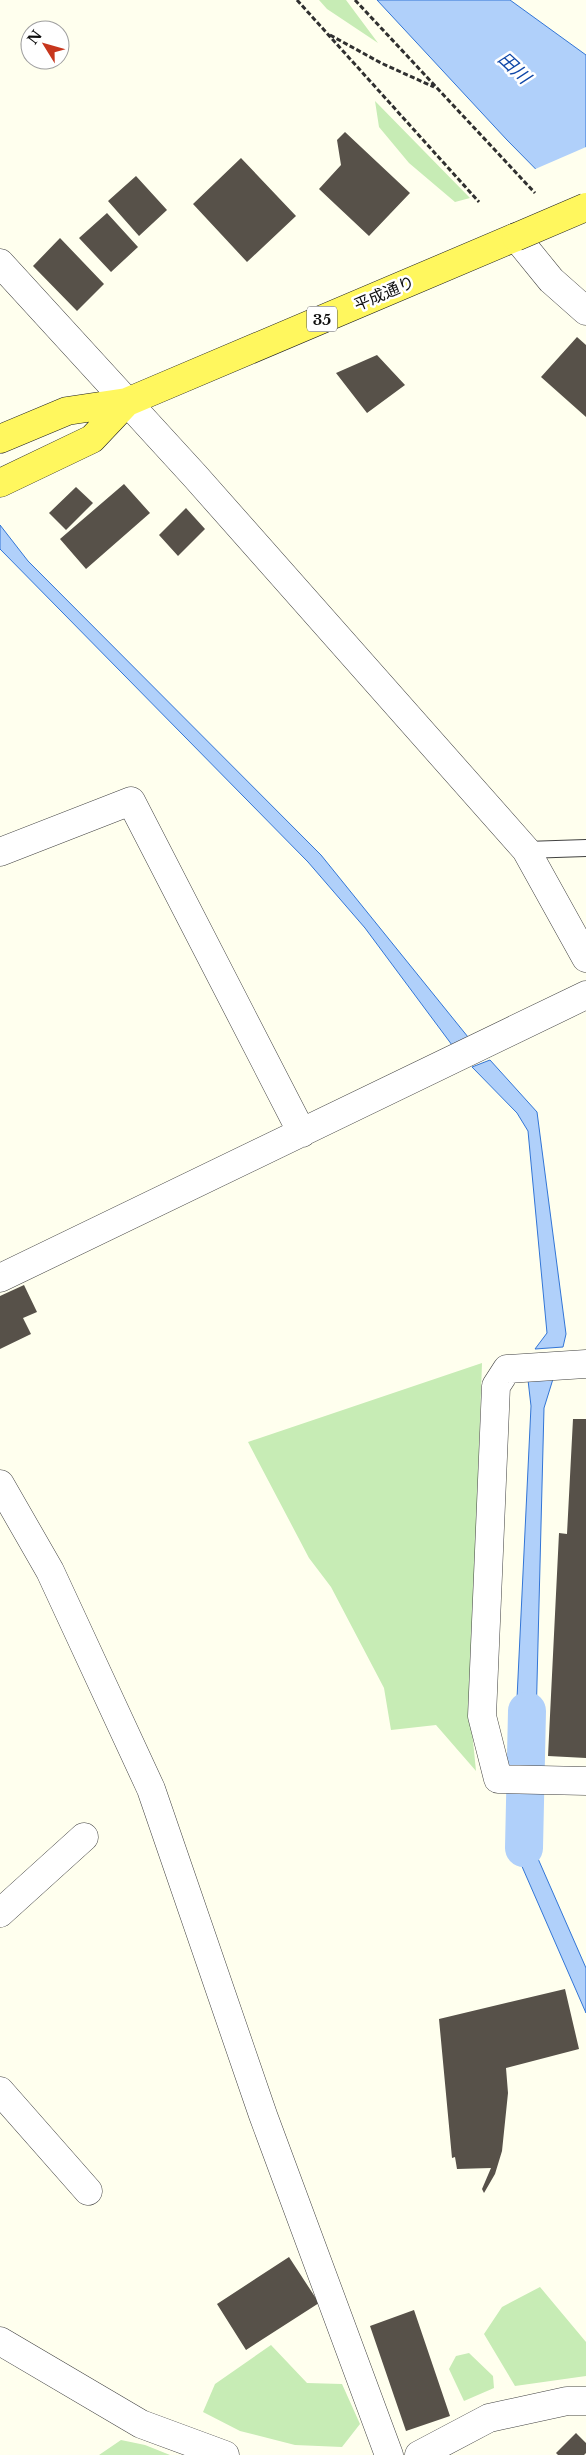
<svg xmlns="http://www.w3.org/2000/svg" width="586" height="2455" viewBox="0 0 586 2455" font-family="'Libre Baskerville','Noto Sans JP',serif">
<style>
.green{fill:#c7ecb5}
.water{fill:#b0d0fa;stroke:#3275d6}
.pier{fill:#ffe}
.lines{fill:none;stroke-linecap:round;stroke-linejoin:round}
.canal{stroke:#b0d0fa;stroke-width:38}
.building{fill:#575149}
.service-casing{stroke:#414141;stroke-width:18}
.minor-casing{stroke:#414141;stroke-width:29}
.primary-casing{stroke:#1f1f1f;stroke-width:29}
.path{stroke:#303030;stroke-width:3;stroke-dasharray:5 2.5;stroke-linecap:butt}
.service{stroke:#fff;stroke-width:16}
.minor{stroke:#fff;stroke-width:28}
.primary{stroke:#fff75e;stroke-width:28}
.primary-bridge-casing{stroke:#1f1f1f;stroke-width:29;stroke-linecap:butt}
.primary-bridge{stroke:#fff75e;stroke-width:28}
.labels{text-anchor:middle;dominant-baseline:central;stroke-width:5;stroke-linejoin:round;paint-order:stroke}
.shield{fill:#fff;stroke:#565656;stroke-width:1}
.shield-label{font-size:15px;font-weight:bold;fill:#0e0e0e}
.street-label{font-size:16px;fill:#0e0e0e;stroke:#fff}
.water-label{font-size:18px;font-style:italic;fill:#0f47a8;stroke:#fff}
</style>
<rect width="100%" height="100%" fill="#ffe"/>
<path class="green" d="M319,0h27l32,43 -51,-34z
M375,101l95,97 -15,4 -46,-39 -30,-36z
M482,1363l-12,348 6,60 -40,-46 -45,5 -7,-42 -53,-101 -22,-29 -61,-116z
M540,2287l46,55v34l-71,10 -31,-52 18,-27z
M271,2345l36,38 35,1 18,40 -18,23 -47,-2 -55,-14 -37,-19 12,-28z
M469,2353l24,23 1,12 -30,13 -15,-32 7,-13z
M121,2440l24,5 25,10h-71z"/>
<path class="water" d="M377,0h133l76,55v165l-79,-80z
M0,525l28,36 293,294 147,182 -16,8 -87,-117 -57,-66 -308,-313z
M490,1060l47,52 29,222 -3,13 -28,2 12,-16 -19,-202 -11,-18 -45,-46z
M553,1379l-9,29 -9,353h-21l17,-355 -3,-26z
M514,1796l17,2 1,47 54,123v45l-69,-158z"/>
<path class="pier" d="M586,147v76l-53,-53z"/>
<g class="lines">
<path class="canal" d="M524,1848l3,-137"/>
</g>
<path class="building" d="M345,132l65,61 -41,43 -50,-47 22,-24 -4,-25z
M241,158l55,58 -49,46 -54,-58z
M136,176l31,34 -28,26 -31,-35z
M107,213l31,34 -27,25 -32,-34z
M60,238l44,46 -27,27 -44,-45z
M577,337l9,8v72l-45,-40z
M377,355l28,30 -38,28 -31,-40z
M124,484l26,29 -64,56 -26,-30z
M76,487l17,16 -27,27 -17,-17z
M186,508l19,21 -27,27 -19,-21z
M24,1285l13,27 -14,6 8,16 -31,15v-53z
M573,1419h13v339l-38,-2 11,-223 8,1z
M565,1989l14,60 -73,19 2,25 -6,58 -7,23 -11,19 -2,-4 9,-21 -34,1 -2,-12 -3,1 -13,-139z
M289,2257l30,46 -73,47 -29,-46z
M414,2310l36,106 -44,15 -36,-105z
M576,2433l10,10v10l-2,2h-26l-2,-2z"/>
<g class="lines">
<defs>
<path id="service" d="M526,850l60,-2"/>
<path id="minor" d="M516,237l35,43 35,31
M0,263l195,213 331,374 60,108
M0,852l131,-51 171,332
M0,1278l586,-283
M586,1364l-79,5 -11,17 -14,330 16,63 88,2
M0,1484l50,87 101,218 112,326 126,340
M0,1913l84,-76
M0,2091l88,100
M0,2341l141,83 84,31
M419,2455l70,-37 78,-17h19"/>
<path id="primary" d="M0,439l67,-28 60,-9 389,-165
M0,483l92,-44 35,-37"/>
</defs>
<use href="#service" class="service-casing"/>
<use href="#minor" class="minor-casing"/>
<use href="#primary" class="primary-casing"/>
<path class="path" d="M297,0l182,202
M355,0l180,193
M330,35l51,28 53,24"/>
<use href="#service" class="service"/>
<use href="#minor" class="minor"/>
<use href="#primary" class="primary"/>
<defs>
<path id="primary-bridge" d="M516,237l70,-30"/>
</defs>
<use href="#primary-bridge" class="primary-bridge-casing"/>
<use href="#primary-bridge" class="primary-bridge"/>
</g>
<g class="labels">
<rect class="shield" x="307" y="306.5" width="30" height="25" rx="4"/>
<g class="shield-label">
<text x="322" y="319">35</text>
</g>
<g class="street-label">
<text transform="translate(384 293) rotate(-23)">平成通り</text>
</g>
<g class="water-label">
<text transform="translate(514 68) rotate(43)">田川</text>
</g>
</g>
<g transform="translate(45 45) rotate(307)"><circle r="24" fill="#ffffff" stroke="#9f9f9f"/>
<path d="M0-4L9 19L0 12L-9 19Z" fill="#c7361d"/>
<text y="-8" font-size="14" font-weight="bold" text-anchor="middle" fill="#0e0e0e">N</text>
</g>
</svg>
